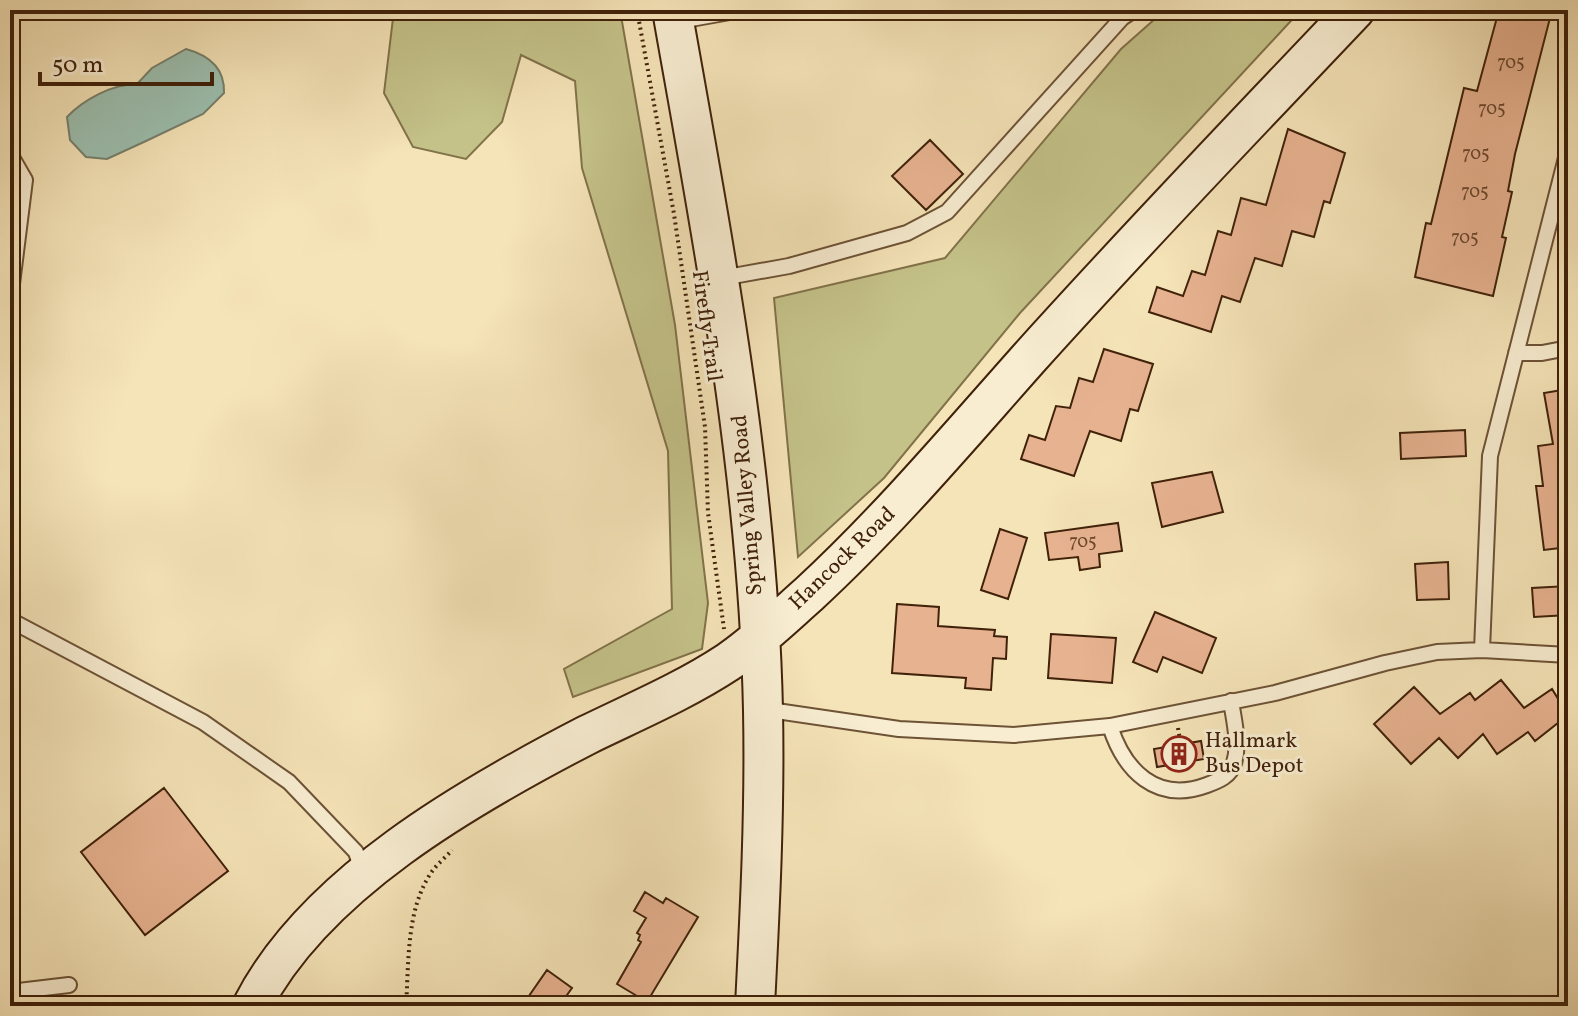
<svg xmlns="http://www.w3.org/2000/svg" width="1578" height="1016" viewBox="0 0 1578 1016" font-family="Vollkorn,serif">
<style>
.green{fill:#c4c289;stroke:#82724a;stroke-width:2}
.water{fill:#9cbfaf;stroke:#77806d;stroke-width:2}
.building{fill:#e7b290;stroke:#40210a;stroke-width:2}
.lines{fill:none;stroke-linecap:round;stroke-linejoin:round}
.lane-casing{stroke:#6d5236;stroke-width:18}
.secondary-casing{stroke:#40210a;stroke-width:42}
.path{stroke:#40210a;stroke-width:4;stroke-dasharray:2 4;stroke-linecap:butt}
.lane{stroke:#f8edd1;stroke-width:14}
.secondary{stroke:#f8edd1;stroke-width:38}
.labels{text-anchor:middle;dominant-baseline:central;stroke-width:6;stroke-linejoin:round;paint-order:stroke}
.number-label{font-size:18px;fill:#6a452c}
.street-label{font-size:22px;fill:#40210a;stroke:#f8edd1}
.poi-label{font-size:22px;fill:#40210a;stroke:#f8edd1;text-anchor:start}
</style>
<rect width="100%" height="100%" fill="#f5e4b8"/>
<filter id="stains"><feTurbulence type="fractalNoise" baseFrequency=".0025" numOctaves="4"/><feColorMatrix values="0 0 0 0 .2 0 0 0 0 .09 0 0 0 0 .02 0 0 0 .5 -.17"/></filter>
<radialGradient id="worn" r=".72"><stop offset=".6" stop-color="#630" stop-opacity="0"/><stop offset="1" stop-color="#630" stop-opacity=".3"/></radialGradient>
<path class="green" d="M394,10h226l55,315 33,278 -6,46 -129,48 -9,-28 108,-60 -4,-158 -86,-283 -7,-87 -54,-26 -19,67 -36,37 -53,-12 -29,-54z
M1165,10h136l-281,303 -136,165 -86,79 -24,-259 171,-40 176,-209z"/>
<path class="water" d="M186,49c22,6 39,19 38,44l-21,21 -57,27 -39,18 -21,-2 -16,-17 -3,-23c16,-17 45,-33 70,-33l15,-16z"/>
<path class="building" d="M1499,10h23l28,8 -35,136 -7,37 4,1 -10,45 4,1 -13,58 -78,-19 11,-54 5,1 33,-136 13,3z
M1288,129l57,24 -15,50 -6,-2 -10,36 -22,-6 -10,35 -27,-8 -15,44 -18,-6 -11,36 -62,-20 8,-25 26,9 9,-25 13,4 13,-44 13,4 10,-37 25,7z
M930,140l33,34 -37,36 -34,-34z
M1104,349l49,15 -15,47 -8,-2 -9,32 -31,-10 -16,45 -53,-17 8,-24 16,5 11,-34 14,2 9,-30 14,4z
M1568,389v158l-24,3 -8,-64h7l-5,-40 15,-2 -9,-51z
M1465,430l1,26 -65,3 -1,-26z
M1212,472l11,40 -61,15 -10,-44z
M1118,523l4,28 -23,3 1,13 -20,3 -2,-13 -29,3 -4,-27z
M1000,529l27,9 -19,61 -27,-9z
M1448,562l1,37 -32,1 -2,-36z
M1568,586v29l-34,2 -2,-29z
M897,604l42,3 -1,19 57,4 -1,6 13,1 -1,22 -13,-1 -2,32 -26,-2 1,-10 -74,-5z
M1155,612l61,26 -14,35 -39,-16 -6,15 -24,-10z
M1051,634l65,4 -4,45 -64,-5z
M1501,680l23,28 28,-19 16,26 -33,26 -7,-9 -31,22 -14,-20 -25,24 -19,-20 -28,26 -37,-40 40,-37 26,27 30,-21 5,7z
M1201,741l3,18 -47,8 -3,-18z
M164,788l64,83 -83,64 -64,-83z
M645,892l18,11 3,-5 32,19 -51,85 -30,-18 24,-42 -3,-2 2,-5 -3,-2 9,-15 -12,-7z
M547,970l25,18 -13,18h-37z"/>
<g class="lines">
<defs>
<path id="lane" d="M674,22l67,-12
M10,154l15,26 -15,120
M722,278l67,-12 118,-33 40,-21 175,-194 12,-8
M1516,353h26l26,-5
M10,620l193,102 86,60 67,70 6,19
M1482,650l8,-194 78,-306
M763,709l136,20 115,6 96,-9 165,-33 110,-30 52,-11 45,-2 86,5
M1110,726c14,44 46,78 97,59 11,-4 24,-9 27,-22 6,-19 0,-42 -3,-62
M10,992l59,-7"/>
<path id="secondary" d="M672,10c41,232 86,464 91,700 2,99 -3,198 -8,296
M252,1006c62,-122 217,-210 335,-271 47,-23 97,-44 141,-73 28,-19 55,-45 81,-68 79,-73 149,-156 221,-237 106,-118 216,-232 325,-347"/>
</defs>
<use href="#lane" class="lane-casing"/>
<use href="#secondary" class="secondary-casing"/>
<path class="path" d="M637,10l37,204 31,213 3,86 16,116
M1178,728l7,43
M406,1006c3,-44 0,-96 25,-133 6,-9 15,-16 21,-23"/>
<use href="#lane" class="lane"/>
<use href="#secondary" class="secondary"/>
</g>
<defs>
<symbol id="building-ring" viewBox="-11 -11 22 22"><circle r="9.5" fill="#f8edd1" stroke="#8f2418" stroke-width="1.5"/><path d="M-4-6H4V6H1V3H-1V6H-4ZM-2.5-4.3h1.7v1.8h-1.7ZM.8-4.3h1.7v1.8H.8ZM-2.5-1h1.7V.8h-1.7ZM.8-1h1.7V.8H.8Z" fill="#8f2418"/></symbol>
</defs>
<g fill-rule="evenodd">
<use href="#building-ring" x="1159" y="734" width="40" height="40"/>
</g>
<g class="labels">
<g class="number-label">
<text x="1511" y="63">705</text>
<text x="1492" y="109">705</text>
<text x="1476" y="154">705</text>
<text x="1475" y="192">705</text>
<text x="1465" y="238">705</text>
<text x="1083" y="542">705</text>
</g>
<g class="street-label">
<text transform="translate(706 326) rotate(82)">Firefly Trail</text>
<text transform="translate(748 505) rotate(-95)">Spring Valley Road</text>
<text transform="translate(843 559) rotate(-44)">Hancock Road</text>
</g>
<g class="poi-label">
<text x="1205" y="741">Hallmark<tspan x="1205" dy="25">Bus Depot</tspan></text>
</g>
</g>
<rect width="1578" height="1016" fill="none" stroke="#f5e4b8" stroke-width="40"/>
<rect x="12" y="12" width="1554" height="992" fill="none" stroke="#40210a" stroke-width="4"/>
<rect x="20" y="20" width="1538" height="976" fill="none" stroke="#40210a" stroke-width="2"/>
<path d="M40 72v12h172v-12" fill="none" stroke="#40210a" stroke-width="4"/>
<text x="52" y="72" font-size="24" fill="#40210a" stroke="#f8edd1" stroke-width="6" paint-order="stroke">50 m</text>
<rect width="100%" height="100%" filter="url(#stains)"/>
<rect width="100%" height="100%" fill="url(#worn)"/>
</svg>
